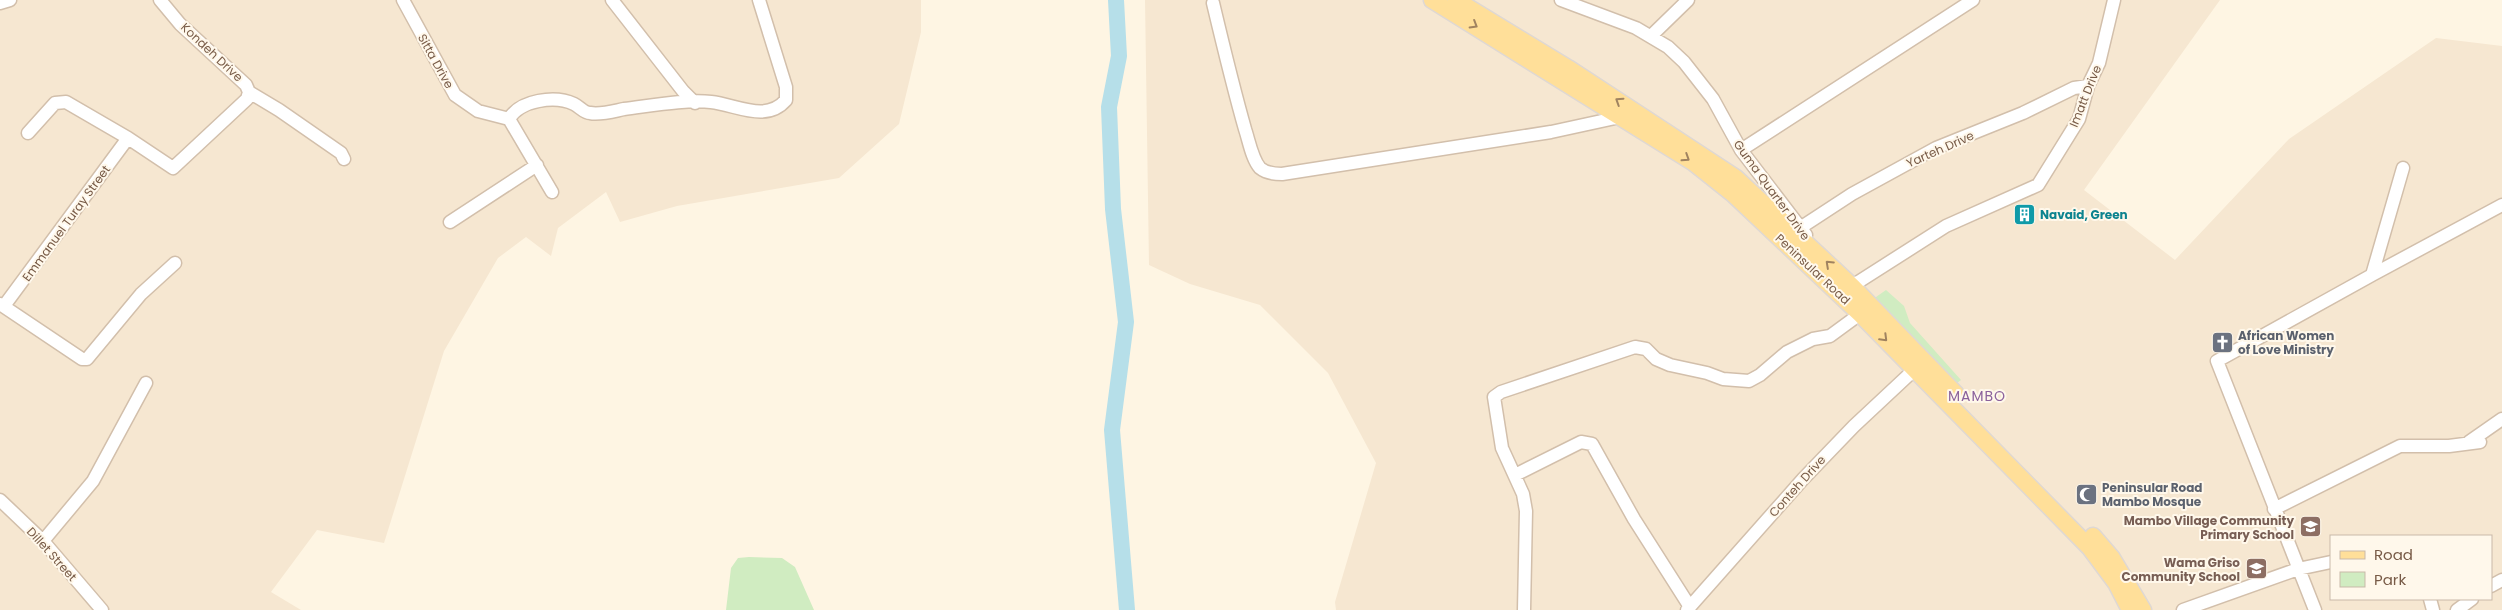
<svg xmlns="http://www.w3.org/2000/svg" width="2502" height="610" viewBox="0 0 2502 610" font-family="Poppins,sans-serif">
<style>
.residential{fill:#f6e7d1;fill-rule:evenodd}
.green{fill:#d0ecc1}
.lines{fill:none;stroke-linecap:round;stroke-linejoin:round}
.river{stroke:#b6dfe9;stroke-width:16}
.minor-casing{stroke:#d2bfab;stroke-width:15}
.major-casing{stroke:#dfd8d3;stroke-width:19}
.minor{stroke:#fff;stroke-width:12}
.major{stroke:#ffdf99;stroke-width:16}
.oneway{stroke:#a08360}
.labels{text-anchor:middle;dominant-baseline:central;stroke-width:4;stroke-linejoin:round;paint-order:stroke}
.street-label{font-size:12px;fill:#785b47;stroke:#fff8eb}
.culture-label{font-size:12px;font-weight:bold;fill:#0d838f;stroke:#fff8eb;text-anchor:start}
.worship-label{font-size:12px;font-weight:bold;fill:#5b616d;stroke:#fff8eb;text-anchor:start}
.education-label{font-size:12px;font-weight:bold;fill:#785e54;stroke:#fff8eb;text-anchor:end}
.neighbourhood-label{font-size:14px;letter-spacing:1px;fill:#8c629c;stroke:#fff8eb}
</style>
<rect width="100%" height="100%" fill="#fef5e3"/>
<path class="residential" d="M0,0h921v32l-22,92 -60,54 -162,28 -57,16 -14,-30 -48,36 -7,28 -25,-19 -28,21 -54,93 -60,192 -67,-13 -46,62 30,18h-301z
M1145,0h1075l-136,190 91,70 114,-121 147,-101 66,8v564h-1166l-1,-8 41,-139 -48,-90 -68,-68 -70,-21 -41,-19zM2331,536h160v63h-160z"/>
<path class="green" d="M1886,290l18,16 6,17 51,57 -12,9 -83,-85z
M749,557l33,1 13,9 19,43h-88l5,-42 7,-10z"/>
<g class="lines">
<path class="river" d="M1116,0l3,56 -10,51 4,102 13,113 -14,108 15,180"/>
<defs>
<path id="minor" d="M403,0l52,95 23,16 31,8
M612,0l71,91 12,12
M1561,0l75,28 32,19 16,15 29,37 28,51 65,85
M0,3l10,-3
M1213,3c10,42 20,84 32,126 4,12 7,30 15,39 6,5 15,6 22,6l269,-42 69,-15
M1652,35l36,-35
M249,92l30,18 62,43 3,6
M28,133l27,-30 11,-1 62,36 45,30 74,-69 2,-7 -3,-7 -66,-61 -20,-24
M1741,150l232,-150
M552,192l-43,-73c11,-19 46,-24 65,-15 6,3 10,9 16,9 11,2 24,-2 34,-4 25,-3 63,-10 87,-7 26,3 55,21 75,-2v-13l-27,-87
M450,222l87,-57
M1800,228l52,-34 84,-46 87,-35 51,-25 14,-2
M2372,275l130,-70
M1852,286l94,-60 92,-41 41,-66 9,-33 11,-23 15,-63
M0,304l82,55h5l54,-65 34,-31
M4,306l124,-168
M2469,442l33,-23
M1515,475l66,-33 11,2 42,75 56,88
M0,500l43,41 59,69
M2274,509l126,-63h49l31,-4
M43,541l50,-60 53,-98
M2491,586l11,-6
M2430,599l3,11
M1524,610l2,-99 -3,-17 -21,-46 -8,-51 7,-5 134,-45 11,2 10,10 14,6 37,8 16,6 26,2 11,-6 27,-23 26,-13 17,-3 30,-22
M1687,610l116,-131 51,-53 61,-57
M2183,610l115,-41 33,-7
M2315,610l-98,-249 155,-86 31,-107
M2457,610l15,-11"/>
<path id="major" d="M1432,0l262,163 39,31 127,120 230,234 26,35 14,27
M1456,0l112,68 168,110 116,108 104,108
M2093,536l19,22 31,52"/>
</defs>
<use href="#minor" class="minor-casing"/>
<use href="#major" class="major-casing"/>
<use href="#minor" class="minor"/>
<use href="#major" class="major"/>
</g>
<defs><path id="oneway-chevron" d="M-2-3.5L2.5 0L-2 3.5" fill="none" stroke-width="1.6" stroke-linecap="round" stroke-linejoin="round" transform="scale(1.25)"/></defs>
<g class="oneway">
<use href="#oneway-chevron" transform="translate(1474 25) rotate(31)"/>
<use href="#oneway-chevron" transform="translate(1619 101) rotate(-147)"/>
<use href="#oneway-chevron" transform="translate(1686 158) rotate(33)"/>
<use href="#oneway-chevron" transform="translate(1829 264) rotate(-137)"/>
<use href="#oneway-chevron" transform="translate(1884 338) rotate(45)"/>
</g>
<defs>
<symbol id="building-square" viewBox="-11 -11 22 22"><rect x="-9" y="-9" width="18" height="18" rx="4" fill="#0f9aa8" stroke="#fff8eb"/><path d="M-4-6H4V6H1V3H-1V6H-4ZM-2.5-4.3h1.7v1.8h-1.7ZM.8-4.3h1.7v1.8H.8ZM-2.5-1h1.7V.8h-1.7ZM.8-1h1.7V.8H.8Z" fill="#fff"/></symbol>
<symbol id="church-square" viewBox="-11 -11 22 22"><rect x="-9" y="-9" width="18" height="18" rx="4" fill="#6b7280" stroke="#fff8eb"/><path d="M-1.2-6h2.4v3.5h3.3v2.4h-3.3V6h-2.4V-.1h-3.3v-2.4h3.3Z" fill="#fff"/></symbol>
<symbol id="mosque-square" viewBox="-11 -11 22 22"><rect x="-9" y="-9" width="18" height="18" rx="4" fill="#6b7280" stroke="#fff8eb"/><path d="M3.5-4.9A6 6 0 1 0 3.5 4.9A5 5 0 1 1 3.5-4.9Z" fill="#fff"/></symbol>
<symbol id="school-square" viewBox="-11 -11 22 22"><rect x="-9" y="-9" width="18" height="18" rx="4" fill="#8d6e63" stroke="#fff8eb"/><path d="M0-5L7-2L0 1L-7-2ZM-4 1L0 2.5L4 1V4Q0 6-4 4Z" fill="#fff"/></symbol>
</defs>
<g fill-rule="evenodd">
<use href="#building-square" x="2012" y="202" width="25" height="25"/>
<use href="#church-square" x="2210" y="330" width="25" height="25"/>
<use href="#mosque-square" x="2074" y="482" width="25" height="25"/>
<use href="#school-square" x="2298" y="514" width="25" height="25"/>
<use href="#school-square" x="2244" y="556" width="25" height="25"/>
</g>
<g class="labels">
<g class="street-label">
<text transform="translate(212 52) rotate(43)">Kondeh Drive</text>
<text transform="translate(436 61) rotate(61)">Sitta Drive</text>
<text transform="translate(2085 96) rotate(-68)">Imatt Drive</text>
<text transform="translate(1940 149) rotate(-24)">Yarteh Drive</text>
<text transform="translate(1772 190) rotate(54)">Guma Quarter Drive</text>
<text transform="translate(66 223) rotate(-54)">Emmanuel Turay Street</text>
<text transform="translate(1813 269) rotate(43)">Peninsular Road</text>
<text transform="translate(1797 486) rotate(-48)">Conteh Drive</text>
<text transform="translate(52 554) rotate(48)">Dillet Street</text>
</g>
<g class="culture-label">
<text x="2040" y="214">Navaid, Green</text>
</g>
<g class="worship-label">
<text x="2238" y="335">African Women<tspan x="2238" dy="14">of Love Ministry</tspan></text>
<text x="2102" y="487">Peninsular Road<tspan x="2102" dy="14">Mambo Mosque</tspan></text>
</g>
<g class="education-label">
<text x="2294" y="520">Mambo Village Community<tspan x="2294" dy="14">Primary School</tspan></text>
<text x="2240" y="562">Wama Griso<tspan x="2240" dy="14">Community School</tspan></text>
</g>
<g class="neighbourhood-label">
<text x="1977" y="396">MAMBO</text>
</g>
</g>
<rect x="2330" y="535" width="162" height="65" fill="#fff8eb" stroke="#c9b9a9"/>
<rect x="2340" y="551" width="25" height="8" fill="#ffdf99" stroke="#c9b9a9"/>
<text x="2374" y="560" font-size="15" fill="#785b47">Road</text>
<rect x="2340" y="572" width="25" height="15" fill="#d0ecc1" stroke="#c9b9a9"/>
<text x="2374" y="585" font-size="15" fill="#785b47">Park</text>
</svg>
